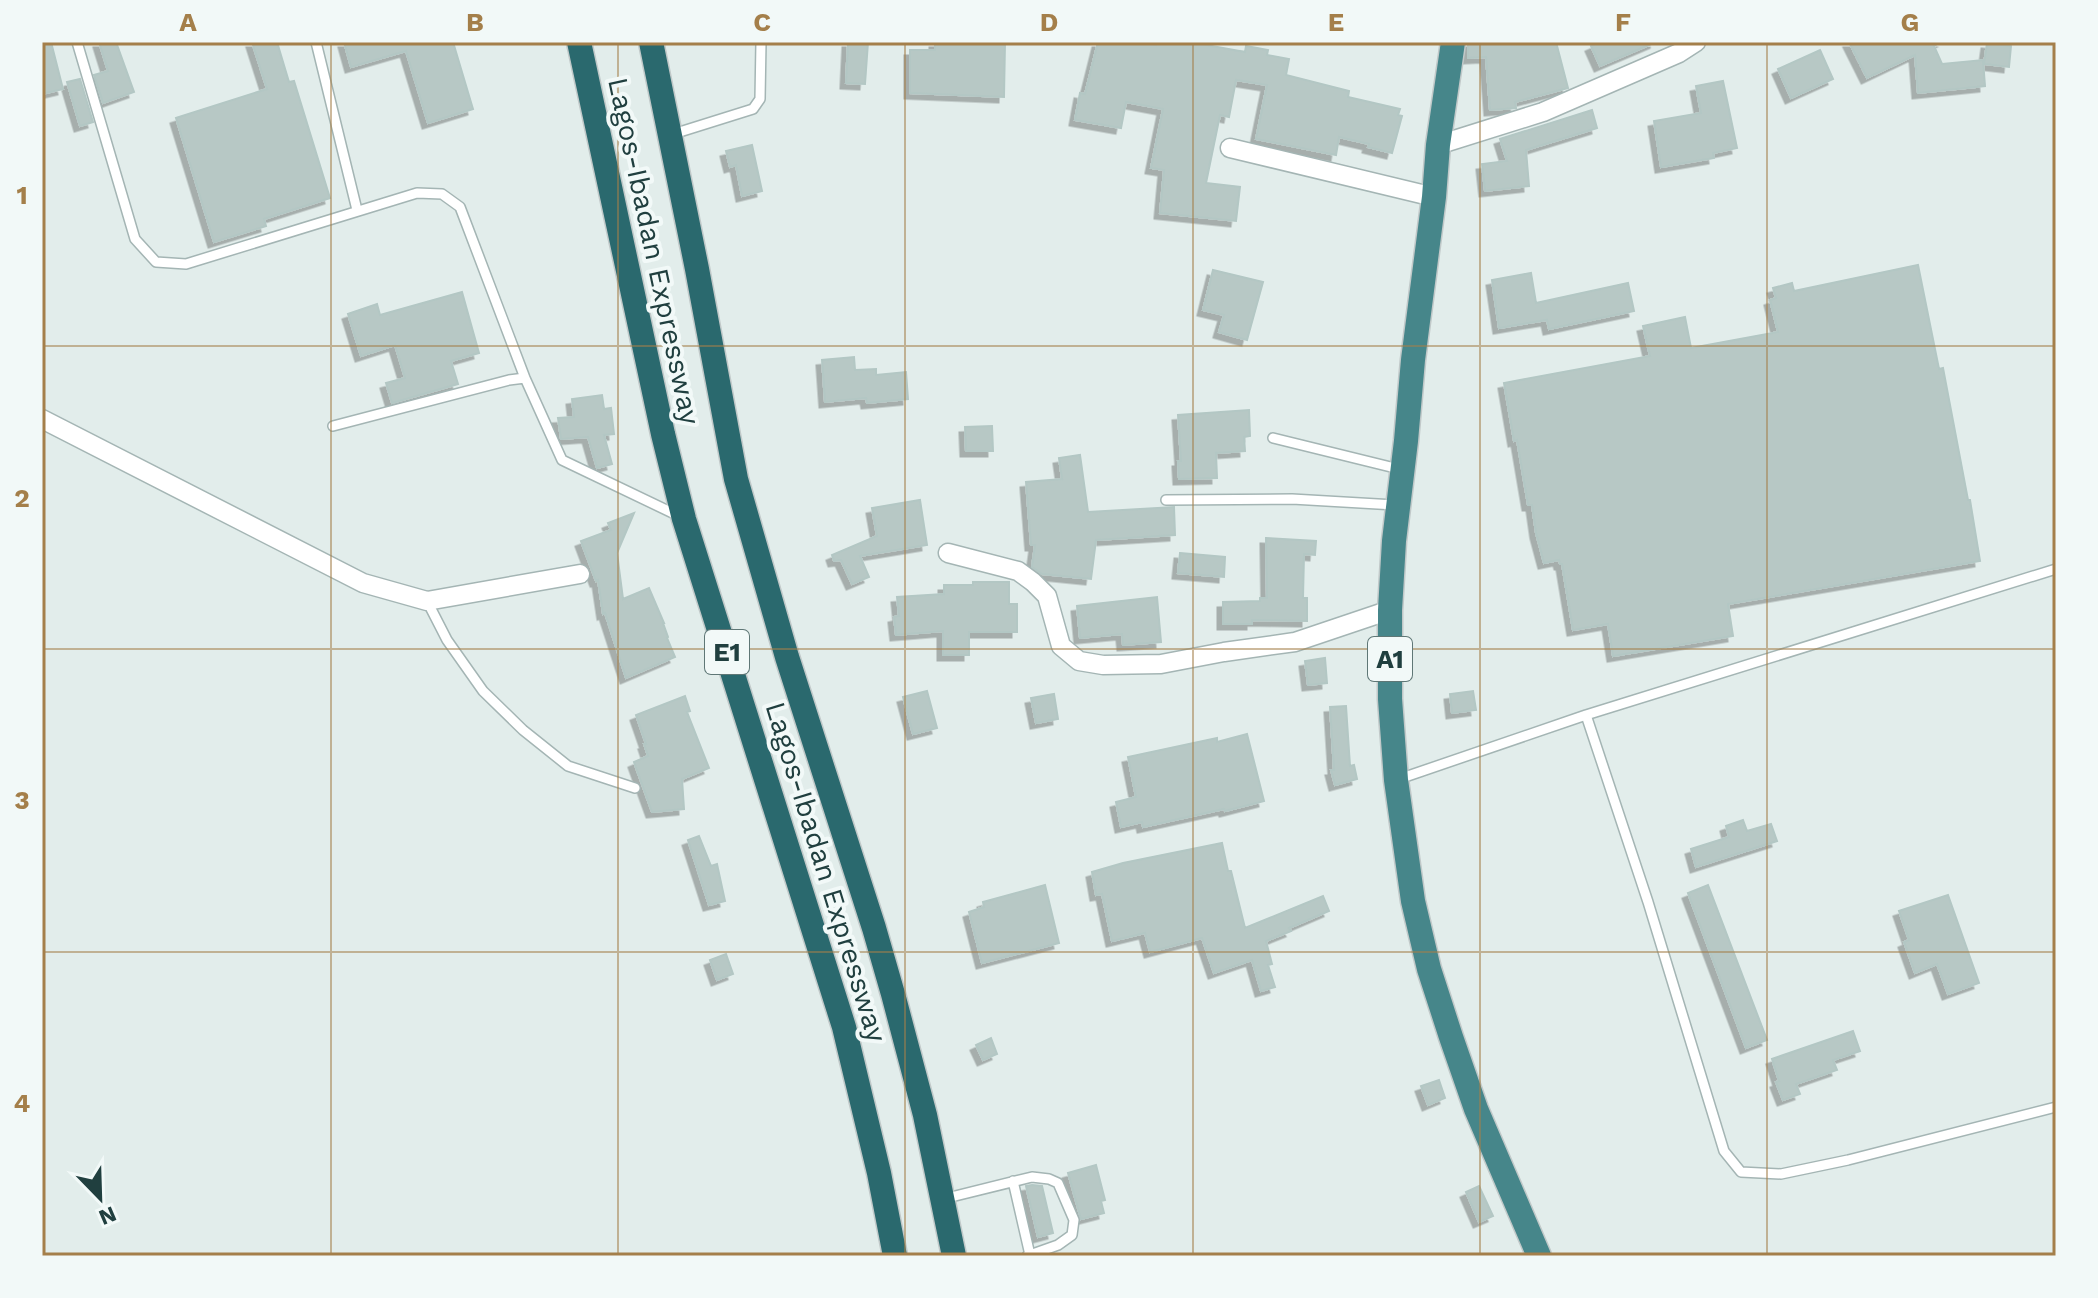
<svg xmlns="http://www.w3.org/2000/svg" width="2098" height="1298" viewBox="0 0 2098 1298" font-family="'Work Sans',sans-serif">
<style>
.building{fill:#b7c8c5;stroke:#b3c7c4;stroke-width:2;filter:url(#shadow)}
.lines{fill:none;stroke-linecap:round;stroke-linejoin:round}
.service-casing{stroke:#a4b5b4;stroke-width:12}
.minor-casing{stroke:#a4b5b4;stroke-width:21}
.trunk-casing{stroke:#c1c9c9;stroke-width:27}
.motorway-casing{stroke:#c1c9c9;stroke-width:27}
.service{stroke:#fff;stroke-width:9}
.minor{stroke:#fff;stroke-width:18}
.trunk{stroke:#46868a;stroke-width:24}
.motorway{stroke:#2a696e;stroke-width:24}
.grid{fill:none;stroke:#a47f4a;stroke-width:2;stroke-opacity:0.55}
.labels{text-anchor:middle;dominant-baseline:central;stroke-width:8;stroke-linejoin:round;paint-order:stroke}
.shield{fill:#f2f9f8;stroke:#5f7776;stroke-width:2}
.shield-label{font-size:26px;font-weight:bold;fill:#203f3f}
.street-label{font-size:28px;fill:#203f3f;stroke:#f2f9f8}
.neatline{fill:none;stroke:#a47f4a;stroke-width:3}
.grid-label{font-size:26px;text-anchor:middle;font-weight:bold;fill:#a47f4a}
</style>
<defs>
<filter id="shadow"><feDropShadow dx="-5.5" dy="5.5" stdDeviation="0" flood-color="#0004"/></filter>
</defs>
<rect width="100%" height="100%" fill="#e2edeb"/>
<path class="building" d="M42,42h9l12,47 -21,5z
M99,42h17l18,50 -31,11 -9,-28 14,-4z
M252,42h25l12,40 5,-1 36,117 -66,21 2,7 -52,16 -38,-124 91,-29z
M344,42h109l20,67 -45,14 -22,-72 -55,16z
M848,42h20l-3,42 -19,-1z
M935,42h70l-1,55 -94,-4v-43h25z
M1098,42h44l14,3 1,-3h33l55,10 1,-6 22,4 -1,5 22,4 -3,16 63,16 -1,6 52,12 -2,6 4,1 -10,37 -24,-6 1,-3 -30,-7 -3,18 -80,-16 11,-54 -31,-5 -7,37 -9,-2 -14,68 34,4 -4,34 -76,-8 4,-43 -13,-2 12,-59 -37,-7 -5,26 -46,-8 5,-27 5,1z
M1468,42h88l12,46 -53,14 1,6 -26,2 -4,-53 -18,1z
M1600,42h56l-56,24 -9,-20z
M1849,42h92l-7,4 8,18 41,-4 2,26 -67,7 -3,-38 -48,23z
M1987,43l24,3 -2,21 -25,-3z
M1820,50l13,29 -42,19 -13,-29z
M80,79l13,43 -13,4 -13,-44z
M1723,81l14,67 -24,5 1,5 -53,9 -7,-46 47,-8 -5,-27z
M1592,110l5,18 -71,22 3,36 -44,5 -3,-27 25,-3 -7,-22z
M752,145l10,46 -20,5 -6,-31 -6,2 -4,-16z
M1918,265l21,104 4,-1 25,132h2l10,61 -252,43 5,32 -120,20 -5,-32 -35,6 -11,-66h-2l-1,-4 -15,3 -8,-30 -4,-28h-4l-11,-65 -3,1 -10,-58 146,-27 -7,-30 42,-9 6,31 87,-16 -8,-32 6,-2 -3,-10 19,-5 2,8z
M1213,270l50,12 -16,58 -28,-8 5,-17 -21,-5z
M1531,273l5,30 92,-20 6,28 -85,18 -2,-9 -48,8 -7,-48z
M462,292l17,61 -28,8 7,23 -66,19 -6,-20 19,-5 -10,-33 -34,11 -13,-42 29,-10 3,11z
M854,357l1,13 21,-1v6l30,-3 2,27 -41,4 -1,-5 -41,4 -3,-42z
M602,395l2,14 7,-1 3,26 -10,1 8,29 -15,4 -9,-31 -27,2 -3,-21 16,-1 -2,-18z
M1249,410l1,26 -6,1 1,14 -29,2 1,25 -38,1 -1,-18h3l-3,-46z
M992,426l1,25h-27l-1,-24z
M1080,455l8,57 86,-5 1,28 -79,5 -5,39 -49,-5 -10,-7 3,-22h-4l-5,-63 36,-3 -3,-21z
M920,500l7,45 -67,11 9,21 -17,7 -11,-24 -7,1 -2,-6 45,-19 -5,-28z
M634,513l-17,40 6,46 26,-11 15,35h-1l5,14 -1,1 8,19 -49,21 -21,-65 -2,1 -5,-34 -2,1 -15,-40 30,-11 -3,-7z
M1266,538l50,3 -1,14 -11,-1 -1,44h4v23l-55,-1v4h-29v-22l37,-1v-3h7z
M1180,553l45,4 -1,20 -46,-4z
M973,582h36v22h8v28h-48v23h-26v-24l-47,4 -2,-18 5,-1 -2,-19 47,-3v-9h29z
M1157,597l4,45 -38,3 -1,-11 -42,4 -3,-32z
M1325,658l2,25 -19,2 -3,-24z
M927,691l10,37 -24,6 -10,-37z
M1473,691l3,19 -24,3 -2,-19z
M1054,694l4,25 -22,4 -5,-25z
M685,696l5,15 -3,1 22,56 -27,11 2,30 -32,3 -18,-50 14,-6 -4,-12h2l-10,-29z
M1346,706l4,60 4,-1 3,14 -22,6 -4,-15h3l-4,-63z
M1247,734l17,67 -39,10 -1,-2 -81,18 -1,-5 -21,5 -5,-25 20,-5 -8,-40 89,-19v4z
M1743,820l4,11 24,-7 6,17 -81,26 -5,-18 38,-12 -3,-11z
M699,836l12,30 6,-2 8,37 -16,4 -21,-65z
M1222,843l6,28h3l14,57 78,-32 6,15 -40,17 2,3 -25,10 6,23 -4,1 7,22 -14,4 -9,-31 -38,13 -12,-35 -52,14 -5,-19 -33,8 -10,-47 -6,1 -4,-23 31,-9z
M1045,885l14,58 -77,20 -13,-51 15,-5 -1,-5z
M1708,885l59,155 -21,8 -58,-155z
M1948,895l31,88 -31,11 -11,-30 -22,9 -11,-31 5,-2 -10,-29z
M726,954l7,20 -16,6 -7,-20z
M1853,1031l7,20 -27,9 4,10 -41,14 4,10 -17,6 -7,-18 3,-1 -7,-22z
M991,1038l6,16 -14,6 -7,-15z
M1439,1080l6,18 -17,7 -7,-19z
M1096,1165l9,35 -4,1 3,12 -23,6 -13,-46z
M1032,1185l10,1 11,47 -15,4 -12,-51z
M1479,1186l14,30 -14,6 -13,-30z"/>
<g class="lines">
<defs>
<path id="service" d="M77,42l58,197 21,23 30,2 231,-71 25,1 18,13 65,171 37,82 119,57
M316,42l41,168
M670,135l83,-26 7,-10 1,-57
M333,426l176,-46 16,-2
M1273,438l126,31
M1166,500l126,-1 103,6
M427,601l20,39 36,51 40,39 45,36 67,22
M1586,715l62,187 76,249 17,21 40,2 67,-14 208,-53
M1399,779l187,-64 470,-146
M1013,1181l17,74
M943,1199l89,-22 17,2 9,4 16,37 -2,15 -14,10 -31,11"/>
<path id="minor" d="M1438,145l105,-33 136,-59 17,-11
M1230,148l204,49
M42,419l321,164 64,18 153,-27
M948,553l70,18 15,11 14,14 14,50 18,15 24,4 58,-1 63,-12 71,-10 95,-32"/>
<path id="trunk" d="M1453,42l-15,103 -4,52 -21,163 -7,81 -12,100 -4,69v89l6,81 17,121 16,68 22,68 25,72 63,147"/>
<path id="motorway" d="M579,42l84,392 21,85 160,508 35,146 16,83
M651,42l46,227 39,210 51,178 87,271 19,66 32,121 29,141"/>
</defs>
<use href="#service" class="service-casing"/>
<use href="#minor" class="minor-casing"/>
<use href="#trunk" class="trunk-casing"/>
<use href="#motorway" class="motorway-casing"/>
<use href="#service" class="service"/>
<use href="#minor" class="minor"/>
<use href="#trunk" class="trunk"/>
<use href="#motorway" class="motorway"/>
</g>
<path class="grid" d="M331,42v1214M618,42v1214M905,42v1214M1193,42v1214M1480,42v1214M1767,42v1214M42,346h2014M42,649h2014M42,952h2014"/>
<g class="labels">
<g class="shield">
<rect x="705" y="630" width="44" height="44" rx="6"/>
<rect x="1368" y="637" width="44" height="44" rx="6"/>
</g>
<g class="shield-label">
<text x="727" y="652">E1</text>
<text x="1390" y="659">A1</text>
</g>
<g class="street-label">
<text transform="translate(654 251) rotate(78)">Lagos-Ibadan Expressway</text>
<text transform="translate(826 872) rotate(73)">Lagos-Ibadan Expressway</text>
</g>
</g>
<rect width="2098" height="1298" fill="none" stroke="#f2f9f8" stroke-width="88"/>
<g transform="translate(100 1198) rotate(157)" stroke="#f2f9f8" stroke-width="6" paint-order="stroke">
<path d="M0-6L14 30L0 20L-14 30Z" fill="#203f3f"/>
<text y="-12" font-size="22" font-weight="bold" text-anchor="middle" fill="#203f3f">N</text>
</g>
<rect x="44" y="44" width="2010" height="1210" class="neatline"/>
<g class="grid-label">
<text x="188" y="31">A</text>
<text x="475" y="31">B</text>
<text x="762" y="31">C</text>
<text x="1049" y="31">D</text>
<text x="1336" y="31">E</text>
<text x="1623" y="31">F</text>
<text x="1910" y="31">G</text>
<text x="22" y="204">1</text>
<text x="22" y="507">2</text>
<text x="22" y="809">3</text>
<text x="22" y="1112">4</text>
</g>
</svg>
